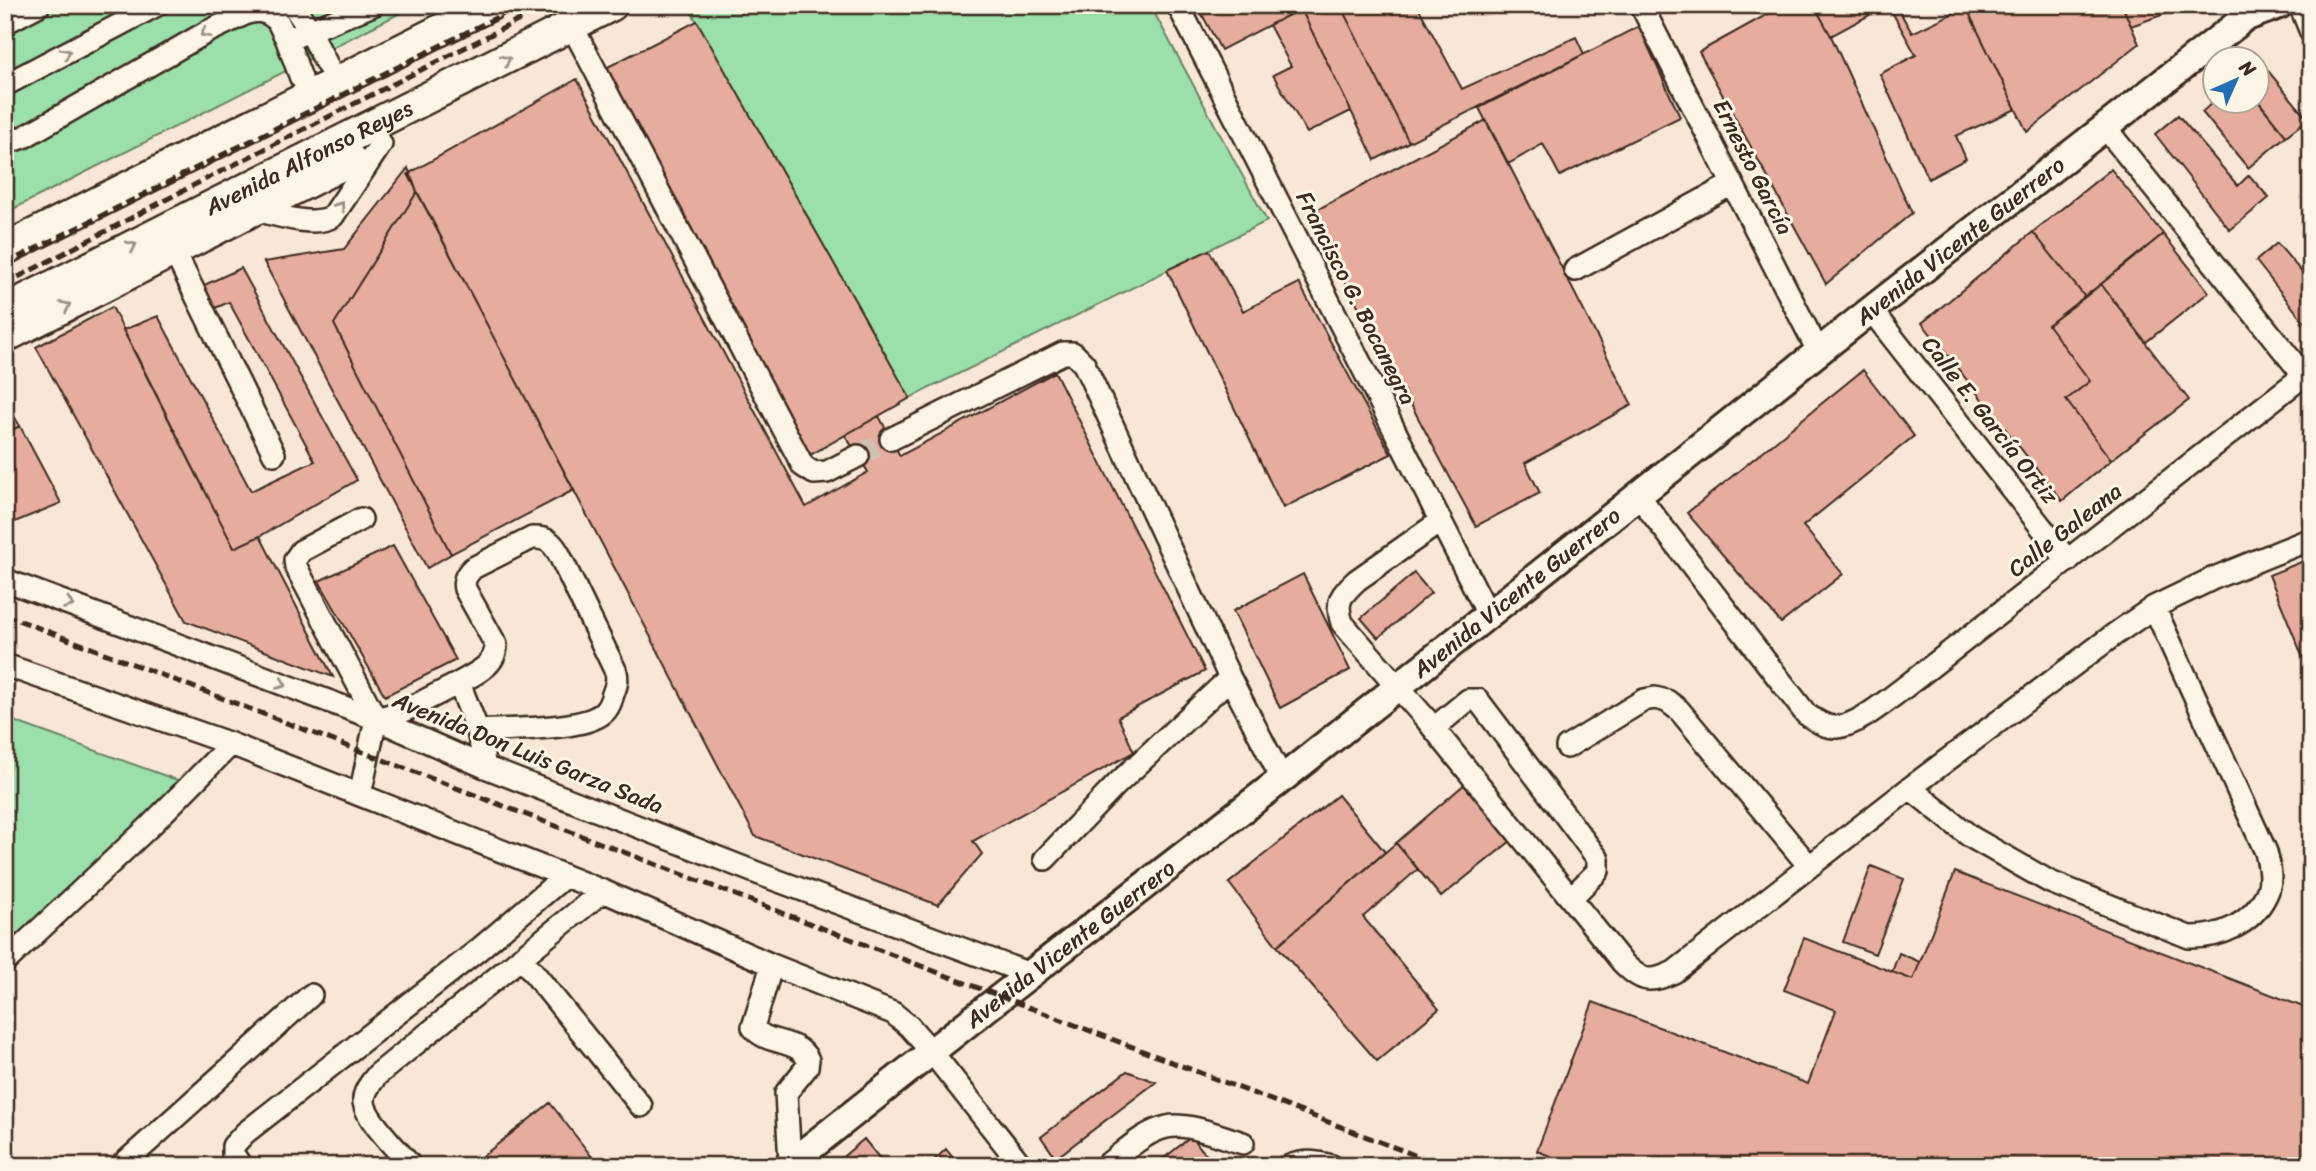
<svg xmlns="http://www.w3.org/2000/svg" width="2316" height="1171" viewBox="0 0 2316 1171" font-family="Sriracha,sans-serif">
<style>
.green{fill:#9be0ab;stroke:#6b8564;stroke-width:2}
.building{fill:#e6ad9e;stroke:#3b2a1e;stroke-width:2}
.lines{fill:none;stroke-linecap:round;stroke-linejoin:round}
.minor-tunnel{stroke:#d2c1b2;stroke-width:21;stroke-dasharray:21 10;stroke-linecap:butt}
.minor-casing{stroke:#3b2a1e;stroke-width:26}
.major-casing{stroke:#3b2a1e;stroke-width:32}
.highway-casing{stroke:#3b2a1e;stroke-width:35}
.minor{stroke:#fcf5e5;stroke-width:21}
.major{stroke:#fcf5e5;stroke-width:26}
.highway{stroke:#fcf5e5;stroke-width:30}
.rail{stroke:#3b2a1e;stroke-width:5;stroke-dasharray:10 5;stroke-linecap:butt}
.oneway{stroke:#9c9082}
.labels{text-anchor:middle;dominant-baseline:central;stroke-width:6;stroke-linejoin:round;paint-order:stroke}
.street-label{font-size:23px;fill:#3b2a1e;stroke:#fcf5e5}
</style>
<rect width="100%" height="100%" fill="#f8e7d7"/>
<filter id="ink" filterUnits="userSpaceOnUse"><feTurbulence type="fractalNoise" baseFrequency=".0143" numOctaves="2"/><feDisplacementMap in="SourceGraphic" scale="14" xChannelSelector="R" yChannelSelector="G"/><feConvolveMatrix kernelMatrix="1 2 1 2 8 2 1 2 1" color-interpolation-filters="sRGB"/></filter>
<g filter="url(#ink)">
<path class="green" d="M5,5h411l-411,208z
M694,5h456l117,216 -357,177 -221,-390z
M5,718l194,70 -194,188z"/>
<path class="building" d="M1197,5h111l-87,45z
M1308,5h32l69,137 -34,18 -74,-151z
M1340,5h77l45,84 114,-52 8,17 -175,88z
M1784,5h30l17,31 81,177 -86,71 -127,-232z
M1814,5h74l-57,31z
M1888,5h8l16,28 54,-26 50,102 -60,27 10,23 -38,20 -48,-105 36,-19z
M1965,5h157l17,39 -112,88z
M2122,5h62v2l-53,19z
M1301,9l50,102 -44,22 -34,-58 18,-9 -22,-41z
M697,21l213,377 -100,57 -206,-386z
M1639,26l41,91 -120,59 -17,-32 -35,20 -29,-56z
M2254,54l54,65 -22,17 -30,-37v-39h-9z
M577,79l229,428 62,-35 -23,-37 34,-19 21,40 155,-84 150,299 -87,46 16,35 -161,89 9,13 -44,51 -183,-69 -347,-662z
M2256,98l30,38 -38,32 -46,-56 12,-11 42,1z
M2178,115l60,71 11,-11 20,23 -39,32 -75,-96z
M1486,120l146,285 -107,58 15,30 -64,33 -167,-312z
M408,168l9,24 -83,132 117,230 -24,14 -163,-306 80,-13z
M2111,169l52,65 -78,63 -52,-65z
M417,192l157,298 -123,64 -117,-230z
M2033,232l52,65 -37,28 42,56 -24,19 45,60 -49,41 -140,-178z
M2163,234l46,58 -63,50 -45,-58z
M2277,243l34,40v44l-2,1 -53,-67z
M1209,250l34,61 56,-28 92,171 -108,54 -116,-238z
M241,268l116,212 -97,56 -26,12 -111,-218 35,-14 93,175 64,-30 -86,-159 -18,8 -13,-22z
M2101,284l88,116 -78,60 -45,-60 24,-19 -42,-56z
M112,307l122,241 26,-12 73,141 -147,-56 -150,-274z
M1863,370l51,66 -111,90 40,48 -62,49 -94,-110z
M5,401l15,25 -15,7z
M20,426l41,77 -56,23v-93z
M393,546l63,114 -71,36 -66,-115z
M2311,558v119l-42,-102z
M1414,573l17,20 -53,45 -17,-20z
M1303,574l47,96 -70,38 -47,-97z
M1466,783l46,57 -71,57 -45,-54z
M1338,795l47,57 -108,94 -48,-63z
M1396,843l22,26 -55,48 76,92 -62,52 -100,-115z
M1871,866l33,13 -29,75 -32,-12z
M1955,872l356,138v156h-735l-39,-15 56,-149 215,82 28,-74 -52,-20 20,-52 109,42z
M1899,953l21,9 -7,18 -21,-8z
M1127,1071l29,11 -100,76 -15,-21z
M550,1103l49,63h-129z
M1191,1137l25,29h-62z
M864,1139l22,27h-54z
M946,1149l13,17h-31z"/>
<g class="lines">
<path class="minor-tunnel" d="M858,456l33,-17"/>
<defs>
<path id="minor" d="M293,5l17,26 17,34
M1178,5l310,609
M1641,5l178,348
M2300,5l11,27
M5,23l34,-18
M572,26l231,440 11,7 13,-1 31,-16
M287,40l86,-35
M5,85l152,-80
M2104,126l200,250
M5,140h9l10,-3 183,-105 40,-19 12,-2 10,3 8,6 10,20 14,38
M256,210c21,5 58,18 77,6l48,-72
M174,251l100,203
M1575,270l157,-86
M1871,310l197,251
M891,439l172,-86h10l11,11 146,314 52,101
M1638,495l168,219c9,6 19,14 31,13 22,-2 50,-27 68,-40l406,-317
M1441,521l-84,59c-16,15 -22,21 -15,43l84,96 196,243c19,19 27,22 52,10l236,-184 205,-154 39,-27 60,-29 97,-39
M5,580l371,139 109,48 280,109 265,98
M5,665l226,79 372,147 169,74 121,48 16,13 22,25 91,115
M459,683c15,-9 37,-17 37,-38l-31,-56c-2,-9 1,-14 8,-21l59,-30c15,-1 20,4 27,16l57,118c2,9 0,14 -3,22 -2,7 -4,14 -10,19 -21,18 -95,15 -125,18
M376,719l28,-8 55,-28 19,48 7,36
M1434,728l34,-28h10l120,159v12l-26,26
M1567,747l77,-47 11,-2 12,3 12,9 130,156
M1910,788l61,49 79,45 139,55c31,1 63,-13 77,-42 7,-13 3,-30 0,-43l-112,-245
M360,795l16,-76 -80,-152 -1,-7 6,-9 60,-32
M1045,859l72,-75 113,-106
M521,957l120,149
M5,962l145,-136 81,-82
M772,965l-19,62c13,19 44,10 55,33l-1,7 -21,26 4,70
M409,1164c-11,-14 -46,-47 -45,-64 0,-10 8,-18 13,-25l226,-184
M121,1166l190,-171
M241,1166l-8,-12v-8l12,-13 232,-182 88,-75
M1105,1166c18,-13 40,-35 62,-39 20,-5 55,10 76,16
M1290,1166c14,-6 27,-4 42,0"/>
<g id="major">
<path d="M2244,18l35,-13"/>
<path id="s1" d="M787,1166l215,-170 280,-217 589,-469 365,-285 18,-20"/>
</g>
<g id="highway">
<path d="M5,249l485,-244"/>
<path id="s2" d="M5,310l607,-305"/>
<path d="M5,337l346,-177"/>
</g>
</defs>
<use href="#minor" class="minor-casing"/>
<use href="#major" class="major-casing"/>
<use href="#highway" class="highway-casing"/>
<use href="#minor" class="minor"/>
<use href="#major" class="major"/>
<use href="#highway" class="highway"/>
<path class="rail" d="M5,264l516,-259
M5,284l191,-100 353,-179
M5,615l1438,551"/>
</g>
<defs><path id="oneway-chevron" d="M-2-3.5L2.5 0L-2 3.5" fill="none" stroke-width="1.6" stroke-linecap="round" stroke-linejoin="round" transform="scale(1.75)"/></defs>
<g class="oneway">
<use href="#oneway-chevron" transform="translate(205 33) rotate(152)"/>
<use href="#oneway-chevron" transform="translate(66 53) rotate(-28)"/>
<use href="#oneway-chevron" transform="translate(506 60) rotate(-27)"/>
<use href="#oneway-chevron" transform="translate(340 206) rotate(-55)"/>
<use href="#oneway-chevron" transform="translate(132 246) rotate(-26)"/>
<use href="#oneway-chevron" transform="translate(66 306) rotate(-27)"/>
<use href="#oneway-chevron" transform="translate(69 604) rotate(21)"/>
<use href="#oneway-chevron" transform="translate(282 684) rotate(21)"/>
</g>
</g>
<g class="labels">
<g class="street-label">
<text stroke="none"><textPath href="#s2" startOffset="340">Avenida Alfonso Reyes</textPath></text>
<text transform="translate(1753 167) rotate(63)">Ernesto García</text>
<text stroke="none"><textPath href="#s1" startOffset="1494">Avenida Vicente Guerrero</textPath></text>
<text transform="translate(1356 298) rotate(63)">Francisco G. Bocanegra</text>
<text transform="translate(1990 420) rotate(52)">Calle E. García Ortiz</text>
<text transform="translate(2065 530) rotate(-38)">Calle Galeana</text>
<text stroke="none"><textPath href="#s1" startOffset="928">Avenida Vicente Guerrero</textPath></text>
<text transform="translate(528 753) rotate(22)">Avenida Don Luis Garza Sada</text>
<text stroke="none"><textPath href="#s1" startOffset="360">Avenida Vicente Guerrero</textPath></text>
</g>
</g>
<rect width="2316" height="1171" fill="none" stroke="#fcf5e5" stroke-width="28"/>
<rect x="14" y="14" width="2288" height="1143" fill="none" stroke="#3b2a1e" stroke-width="2.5" filter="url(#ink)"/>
<g transform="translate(2236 80) rotate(45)"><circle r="33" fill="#fcf5e5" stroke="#afa495" stroke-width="2"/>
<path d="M0-5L12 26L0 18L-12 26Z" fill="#1f6fb2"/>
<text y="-10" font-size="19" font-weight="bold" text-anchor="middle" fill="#3b2a1e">N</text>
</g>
</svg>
